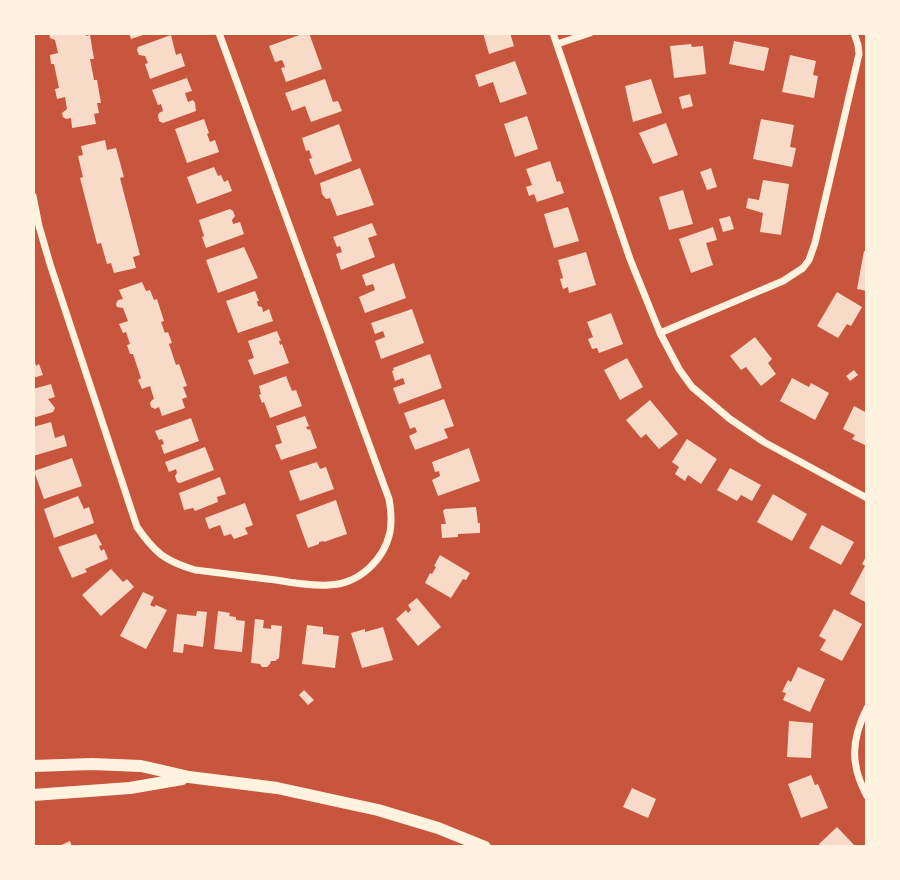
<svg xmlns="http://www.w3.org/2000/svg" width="900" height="880" viewBox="0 0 900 880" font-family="Karla,sans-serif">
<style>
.building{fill:#f7dbc8}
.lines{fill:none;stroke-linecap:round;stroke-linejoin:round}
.minor{stroke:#fff3e0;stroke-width:7}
.secondary{stroke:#fff3e0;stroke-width:12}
</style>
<rect width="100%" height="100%" fill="#c8553d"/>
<path class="building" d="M49,33h37v3l4,-1 4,24h-4l4,21h3l4,23h-4l2,10 -5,1 2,10 -24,4 -1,-10 -5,1 -3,-2 -1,-4 5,-4 -2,-12 -8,2 -2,-10 4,-1 -5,-24h-3l-1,-9 8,-2 -3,-13 -5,-2z
M129,33h17v1l-15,5z
M305,33h4l13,36 -36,13 -5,-14 4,-1 -3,-7 -7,2 -6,-16z
M483,33h27l4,13 -25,8z
M171,35l5,20 5,-2 4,13 -35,13 -5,-15 3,-1 -3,-7 -6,-1 -2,-5 1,-3z
M734,41l35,7 -5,23 -35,-7z
M691,44l1,3 11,-1 3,28 -32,4 -4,-32z
M790,55l26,6 -3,14 5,1 -4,22 -32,-6z
M515,61l12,33 -27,9 -7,-21 -14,5 -4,-12z
M187,78l5,13 -7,2 3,9 5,-2 2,3 1,8 -33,12 -4,-2 -1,-5 1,-3 4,-2 -2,-7 -3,1 -6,-15z
M325,79l8,23 5,-1 4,10 -31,11 -6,-16 -13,5 -7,-18z
M651,79l11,34 -29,9 -8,-36z
M690,94l3,12 -11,3 -3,-12z
M527,116l11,33 -23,8 -11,-33z
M204,119l5,14 -2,1 3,8 5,-2 4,12 -32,11 -12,-34z
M761,119l33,6 -4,22 6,1 -4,19 -39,-8z
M666,123l12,32 -25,9 -14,-31z
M339,124l13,37 -37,14 -6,-16 3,-1 -3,-8 -3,1 -4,-13z
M105,140l2,10 9,-2 8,29 -4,1 20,77 -7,2 3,11 -22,5 -3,-10 -4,1 -6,-21 -4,1 -17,-66 3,-1 -5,-21 5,-1 -2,-9z
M550,161l7,21 3,-1 4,12 -27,9 -3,-8 -5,2 -3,-9 6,-2 -6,-16z
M214,167l4,9 3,-1 3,7 4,-2 4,11 -35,13 -10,-27z
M360,168l14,37 -37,11 -7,-18 -4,1 -4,-5 -2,-11z
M711,168l6,19 -10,3 -7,-18z
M763,180l26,4 -8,51 -21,-3 3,-19 -17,-5 2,-10 11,2z
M683,190l10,34 -24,6 -10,-33z
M568,207l11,34 -25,7 -10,-34z
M230,209l3,2 2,5 -3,4 1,4 7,-2 4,12 -38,14 -4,-11 2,-1 -5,-16z
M730,216l4,13 -11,3 -4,-13z
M372,223l5,12 -9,3 7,19 -34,13 -5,-16 6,-2 -2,-6 -3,1 -4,-10z
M713,227l4,13 -11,3 7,22 -22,8 -12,-34z
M244,247l14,31 -40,15 -12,-33z
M864,251l3,1v39l-10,-2z
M586,252l10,33 -27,8 -1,-6 -5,2 -3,-10 3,-1 -5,-18z
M394,263l12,35 -41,15 -6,-16 16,-7 -2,-6 -7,2 -4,-11z
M142,282l4,9 4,-1 4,10 3,-1 7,22 -3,1 4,11 3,-1 4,11 -3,1 7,21 3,-1 8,22 -4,1 4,10 -5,2 3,9 -23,8 -3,-9 -4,2 -4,-2 -1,-4 2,-3 2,-1 -4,-13 -8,3 -4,-9 3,-2 -8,-24h-3l-3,-9 3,-1 -4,-12 -3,1 -4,-9 9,-3 -5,-13 -6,-1 -1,-3 2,-4 5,-1 -4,-9z
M255,291l4,10h-2l1,5 4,1 1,5 6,-3 4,12 -35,12 -12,-32z
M837,292l25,15 -11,19 -4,-2 -9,14 -21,-12z
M412,309l12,34 -43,16 -6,-18 10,-4 -2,-6 -8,3 -4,-11z
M611,313l12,31 -24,9 -2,-5 -5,1 -4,-10 5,-2 -6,-15z
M277,331l4,10h-2l1,4 2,-1 7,19 -35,12 -6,-15 6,-2 -6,-17z
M755,337l17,22 -4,4 8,11 -15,12 -15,-19 -5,3 -11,-14z
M33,353l3,13 3,-2 4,11 -10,3z
M430,354l12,34 -43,16 -6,-16 12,-4 -2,-6 -8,3 -3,-10 2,-1 -1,-2z
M627,358l16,29 -23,13 -16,-30z
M854,370l4,5 -8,6 -4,-5z
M286,376l6,15 4,-1 6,16 -32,12 -6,-16 -2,1 -3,-8 2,-1 -2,-8z
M792,378l17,9 2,-4 18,10 -14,27 -35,-19z
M51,384l4,13 -7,2 7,9 -2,4 -20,6v-29z
M444,399l10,27 -10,3 4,9 -33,12 -6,-14 8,-4 -2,-5 -5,2 -6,-16z
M650,400l28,34 -19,15 -13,-15 -5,4 -15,-18z
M854,406l13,7v33l-15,-7 3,-4 -12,-6z
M305,416l4,10 -3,1 2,3 2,-1 7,19 -36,12 -6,-15 7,-2 -6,-17z
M191,418l8,23 -35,13 -3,-9 3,-1 -2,-5 -3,1 -4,-9z
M51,422l4,16 9,-3 3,11 -34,10v-29z
M687,439l30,20 -16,25 -13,-9 -3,6 -10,-7 4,-7 -7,-5z
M205,447l9,23 -34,13 -3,-1 -2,-6 2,-3 -1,-4 -7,3 -4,-10z
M469,448l11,33 -42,15 -6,-16 8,-4 -1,-5 -4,1 -3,-10z
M72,458l10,28 -38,13 -10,-28z
M317,462l3,7 6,-2 8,22 -34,12 -11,-30z
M730,468l31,17 -9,16 -11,-6 -4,6 -20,-11z
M220,477l6,17 -9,3 1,5 -23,9 -2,-3 -9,2 -5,-17z
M773,494l34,20 -15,27 -35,-19z
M78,496l6,13 5,-2 5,16 -40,15 -10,-29z
M336,500l11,34 -23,8v-1l-5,1v2l-11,4 -12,-33z
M245,503l8,22 -8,3 3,6 -14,5 -3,-5 -7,2 -4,-11 -11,4 -4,-11z
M476,507l2,16h2v10l-22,1v3l-16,1 -1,-14h5l-3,-13 2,-2z
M822,525l32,17 -13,23 -32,-17z
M96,534l6,11 -3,1 2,5 3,-2 4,10 -23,10 2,3 -15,6 -14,-31z
M440,555l30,18 -4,7 -3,-1 -12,19 -26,-15 5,-10 2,1 4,-7 -2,-1z
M867,555v48l-17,-9 15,-28 -3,-2z
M111,569l12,13 4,-3 7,8 -33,29 -19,-21z
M143,592l11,5 -4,8 4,2 2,-2 11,5 -21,39 -26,-13z
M417,598l24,29 -23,19 -22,-27 10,-9 2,3 3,-3 -3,-5z
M834,609l28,15 -20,37 -22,-11 6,-10 -7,-4z
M197,611l10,1 -4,35 -19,-3 -1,9 -10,-1 4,-38 19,2z
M218,611l12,2 -1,3 7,1v3l9,1 -3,31 -28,-3z
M255,619l9,1 -1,8 8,1v-4l11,1 -3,32 -4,3h-4l-1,3 -3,3h-5l-2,-3 -9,-1z
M307,625l16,2v7l16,2 -4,32 -33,-4z
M383,627l10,33 -31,8 -11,-35 14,-4v3z
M798,667l27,12 -15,33 -27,-12 3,-7 -4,-1 6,-12 3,2z
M304,690l10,10 -6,5 -9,-10z
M789,721l24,2 -2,35 -24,-1z
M811,775l4,10 3,-1 10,24 -27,10 -13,-34z
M632,788l24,11 -8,19 -25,-11z
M837,827l19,20h-35l-2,-3z
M70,841l2,6h-15z"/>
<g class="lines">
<path class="minor" d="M553,33l77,226 30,74 19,36 13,18 38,32 34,23 103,56
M557,44l33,-11
M33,196l6,30 11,38 87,263c18,26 28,34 58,43 27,3 54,7 81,10 17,3 36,6 53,5 30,-1 55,-25 61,-53 2,-11 1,-22 -1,-33l-170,-466
M660,333l123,-52 20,-13 6,-8 6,-17 44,-189 -1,-9 -4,-12
M867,708c-16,32 -17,57 0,88"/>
<path class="secondary" d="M33,766l59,-2 49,2 48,11 88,11 101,22 60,18 47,19
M33,795l97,-7 52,-9"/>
</g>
<rect width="900" height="880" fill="none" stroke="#fff3e0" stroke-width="70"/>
</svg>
